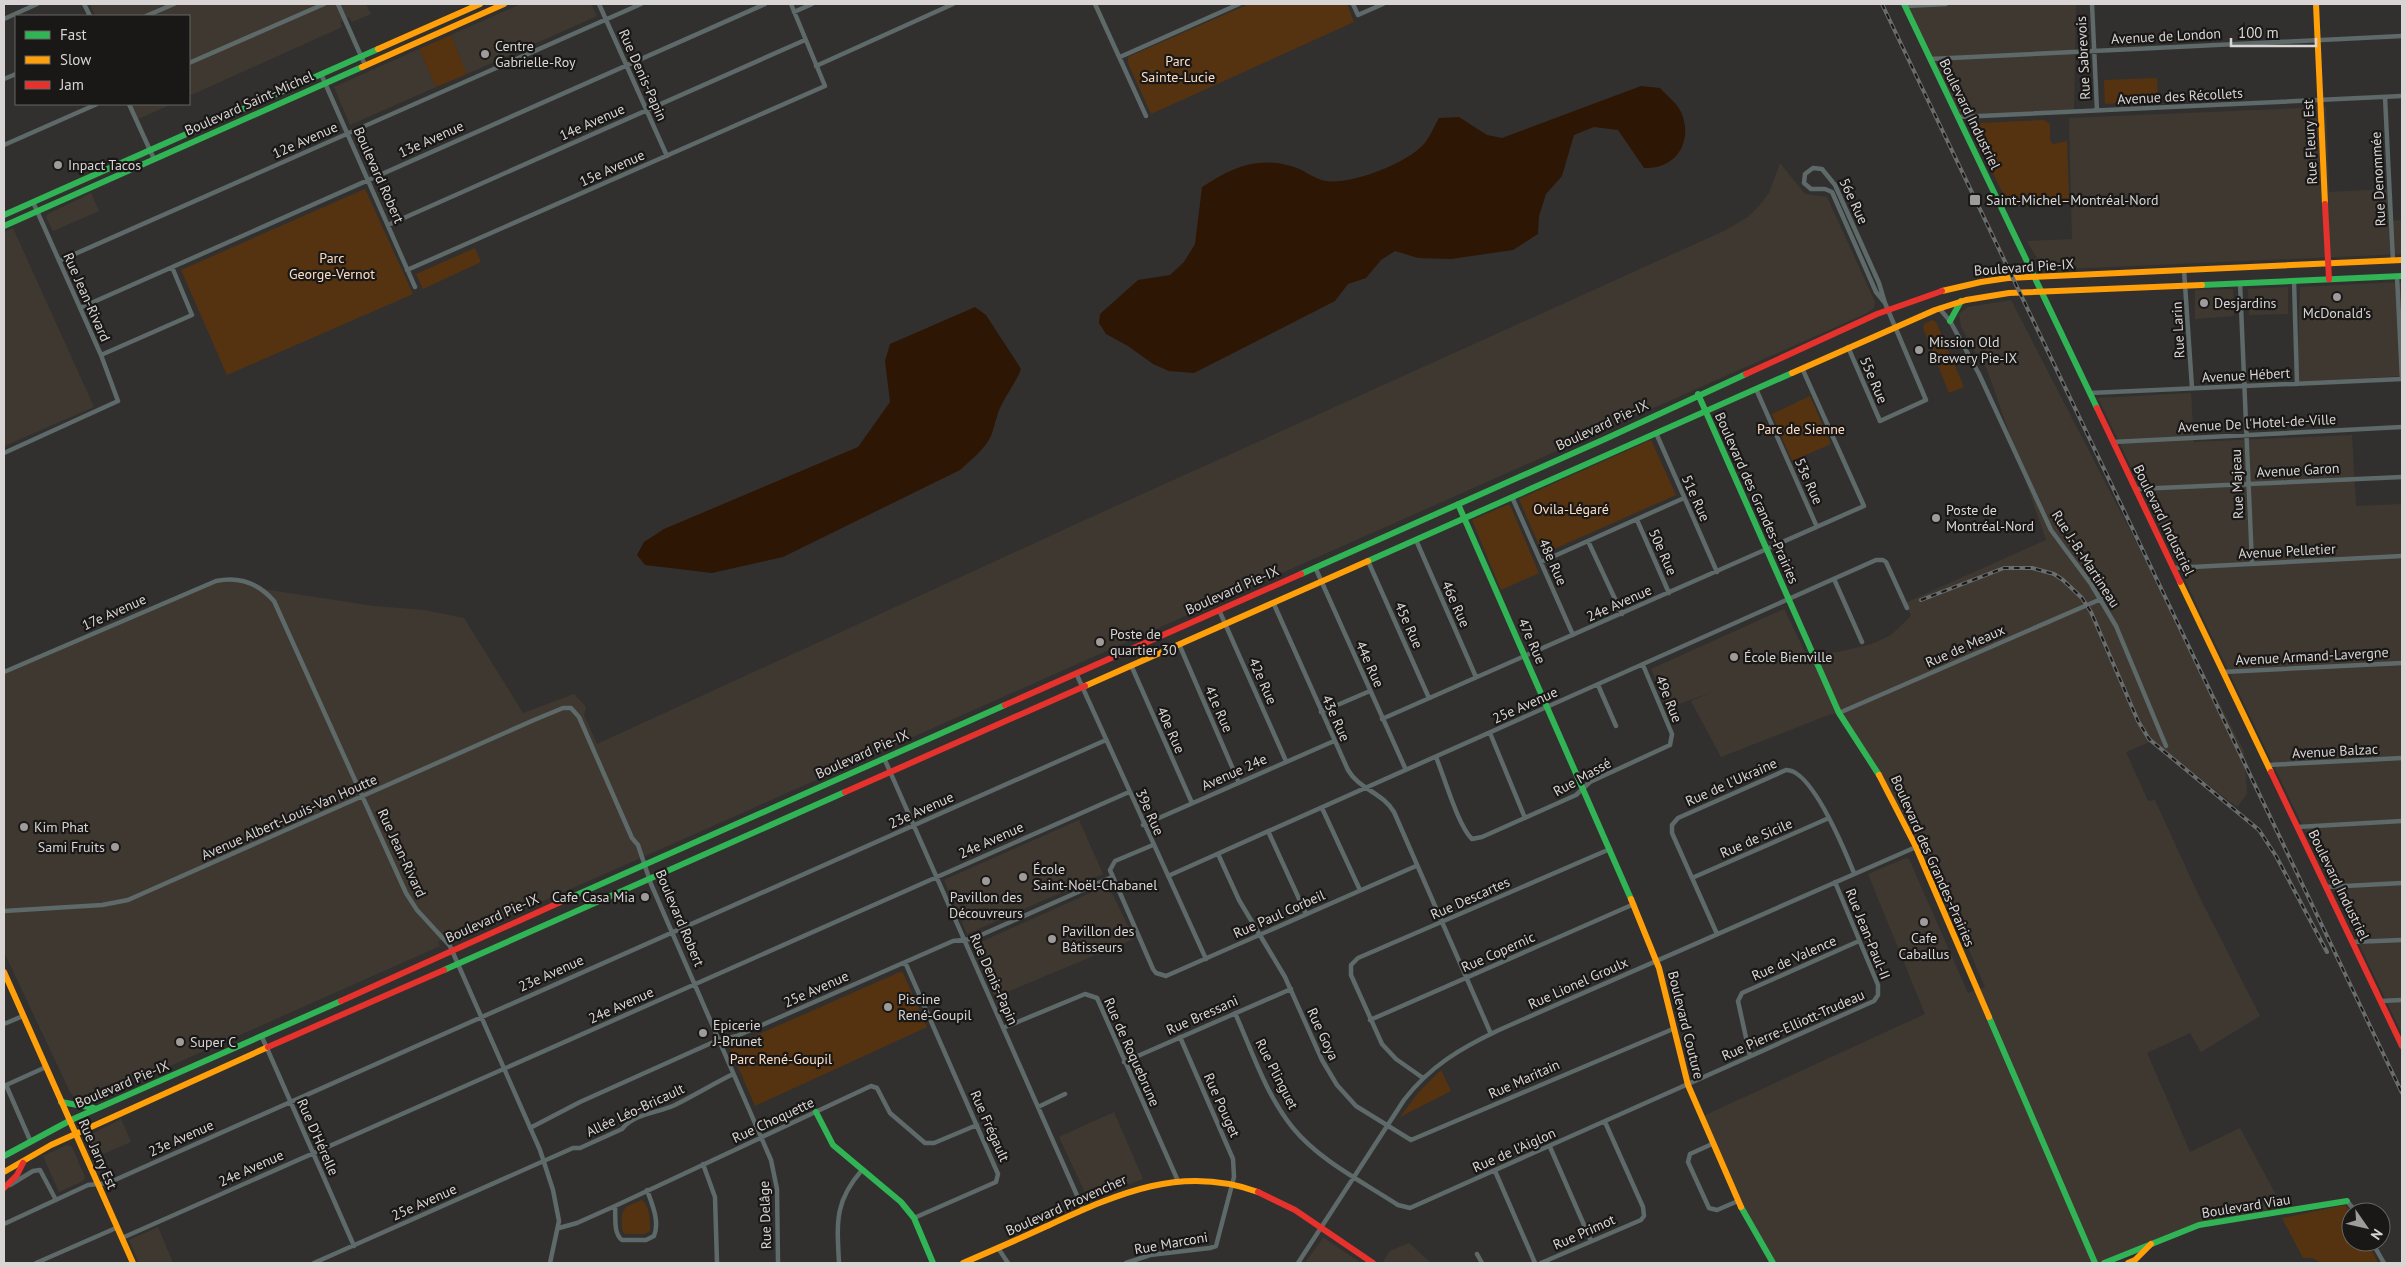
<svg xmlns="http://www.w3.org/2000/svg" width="2406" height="1267" viewBox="0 0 2406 1267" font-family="'PT Sans',sans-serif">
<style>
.built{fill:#3f3831}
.green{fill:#553310}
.water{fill:#2d1604}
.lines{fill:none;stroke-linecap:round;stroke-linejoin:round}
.street{stroke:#5e6969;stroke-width:4.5}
.fast{stroke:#30b455;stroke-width:6}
.slow{stroke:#ff9f0a;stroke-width:6}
.jam{stroke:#e5322d;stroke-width:6}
.rail-casing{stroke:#696d6d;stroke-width:4}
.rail{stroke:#1a1817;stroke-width:2;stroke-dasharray:5.5;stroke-linecap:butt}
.poi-dot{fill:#9e9b9a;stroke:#1a1817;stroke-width:2}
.labels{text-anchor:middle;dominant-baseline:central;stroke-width:4.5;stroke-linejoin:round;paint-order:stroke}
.street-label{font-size:14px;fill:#d8d5d4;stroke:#1a1817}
.poi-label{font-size:14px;fill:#d8d5d4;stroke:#1a1817;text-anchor:start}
.park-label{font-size:14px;fill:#fcdcc2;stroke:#1a1817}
</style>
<rect width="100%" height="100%" fill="#32302e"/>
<path class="built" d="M90,4h276l5,10 -19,8 -3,-5 -9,5 2,5 -153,69v-80h-94z
M521,4h70l6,12 -130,58 -16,-39z
M1904,4h172l-2,108 -116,5z
M419,49l17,38 -86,38 -16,-38z
M130,104h42l-36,16z
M2326,107l3,85 58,-3 3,32 12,-1v34l-358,16 -17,-29 45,-2 -3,-121z
M1780,163l25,31 22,3 48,105 -1,6 -9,6 -1256,558 -151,66 -5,-4 -15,8 2,4 -342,152 -17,4 -10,-8 -67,-142v-280l212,-91 20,-1 26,9 112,17 50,4 40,8 59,95 51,-19 12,13 -2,8 13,29 488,-224 639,-289 24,-14 11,-11 10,-13z
M91,193l8,18 -46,20 -7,-14 2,-3z
M13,228l81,179 -90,39v-214z
M2402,282v94l-105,6 3,-95z
M2288,287v27l-39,1 -1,-26z
M2233,289l1,27 -39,3v-29z
M2011,300l233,451 3,43 -10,13 -85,-66 -26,11 22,49 7,-1 43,94 62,122 -59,36 -11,-19 -43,20 43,99 50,-24 45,84 -86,13 -95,38h-328l-29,-43 -46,-103 224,-103 -57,-140 38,-16 3,1 59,134 17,-6 -60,-139 -9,-1 -12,-29 -65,-104h-8l-110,43 -30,-56 22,-9 -45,16 -17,-39 133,-60 22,45 32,-2 34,-8 19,-9 20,-19 -6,-13 141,-63 -59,-171 -15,-21 -11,-22 -2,-12 9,-7z
M2191,393l3,49 158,-7 4,71 46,-2v530l-304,-636z
M1079,820l24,54 -136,60 -23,-54z
M1108,885l26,54 -139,58 -21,-52z
M1114,1112l29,67 -55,20 -29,-62z
M121,1119l10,23 -37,16 -8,-21z
M67,1145l5,2 13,30 -2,4 -24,11 -16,-36z
M158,1227l15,36h-34l-10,-23z
M1323,1238h1l37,25h-56z
M1409,1243l22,20 -48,-1 7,-11z"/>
<path class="green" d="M1249,4h98l7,18 -203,92 -23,-51v-6z
M451,35l16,39 -31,13 -17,-38z
M2157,78l1,23 -53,3 -1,-24z
M2044,120l6,4v16l3,4 14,-3 2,55h2l-2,8 -60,2 -36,-74v-4l8,-5z
M365,189l48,105 -186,81 -46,-105z
M475,248l6,14 -58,27 -7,-15z
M1932,320l4,2 28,65 -15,6 -26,-65 1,-4z
M1810,396l21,48 -39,17 -20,-47z
M1651,440l25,55 -133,59 -24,-55z
M1507,505h3l29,68 -38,17 -29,-70z
M900,972l3,1 24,54 -172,79 -25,-58 2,-2z
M1441,1070l10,21 -51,26 18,-24z
M642,1200c8,7 8,20 8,31l-5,3h-20c-3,-3 -3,-5 -3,-10 -1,-19 5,-17 20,-24z
M2345,1205l6,8v29h16l11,21h-57l-8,-5h-10l-21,-40z"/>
<path class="water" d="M1641,86l19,2c6,7 17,15 21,24 13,29 -5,58 -37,56l-26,-38 -24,-3 -20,8 -12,41 -16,18 -7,22 -1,18 -25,16 -62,9 -33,-1 -23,-7 -14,9 -15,18 -18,6 -13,17 -141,72 -25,-2 -16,-7 -25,-18 -22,-12 -7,-11 1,-9 38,-34 32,-5 14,-13 11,-18 7,-57c29,-19 54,-31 89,-21 12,3 23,13 35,15 26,4 81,-18 98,-37 6,-7 10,-18 15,-26l20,-1 28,18 15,3z
M975,307l11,8 35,54c-5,14 -14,24 -20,37 -5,10 -6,20 -10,30 -6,13 -20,24 -31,34l-177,87 -71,16 -67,-8 -8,-10 7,-13 20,-13 194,-82 32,-45 -5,-41 5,-17z"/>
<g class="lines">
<path class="street" d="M84,4l6,12
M338,4l27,61
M599,4l68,152
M1095,4l51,112
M1353,4l5,11 25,-11
M2092,4l5,107
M1905,6l41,-2
M794,12l18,-8
M146,16l28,-12
M4,19l33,-15
M1120,57l119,-53
M1930,59l472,-23
M189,63l135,-59
M816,66l137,-62
M321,74l94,213
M4,79l12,-5
M2385,97l8,164
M129,104l25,55
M1958,117l444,-21
M4,145l93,-41
M388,225l417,-185
M59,261l582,-257
M407,270l418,-184 -34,-82
M2184,270l8,118
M2397,276l5,103
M2294,280l3,104
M2240,283l12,281
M80,308l685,-304
M1939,308l11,13 29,53 72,156 40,54 25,42 50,120
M1848,347l32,74 46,-21 -41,-97 -6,-20 -44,-98 -13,-16 -9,-1 -8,6 -1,9 7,6h14l7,3 44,100 9,11
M101,355l91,-40 -20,-48
M1756,389l61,138
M2090,393l312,-14
M1656,433l61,139
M2113,442l289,-15
M4,453l114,-52 -17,-46 -68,-153
M2136,489l266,-12
M1512,497l61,138
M1637,520l32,73
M1416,540l60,137
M1588,541l34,73
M1368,561l61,137
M1541,562l143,-64
M1315,567l91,203
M2173,568l229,-12
M1834,579l28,63
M1273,602l75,168c11,19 35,23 46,42l97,222
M1219,610l67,151
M1179,644l60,139
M1131,665l61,138
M4,672l212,-91c23,-5 43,3 58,20l132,292 11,17 33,36 90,204 13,40 6,31 -9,42
M2223,672l179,-9
M1076,673l130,286
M1598,685l18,41
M1321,712l49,-21
M1839,713l262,-114
M1382,719l482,-213 -62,-138
M1490,733l35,85
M1436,757c8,19 22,69 36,82l10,-2 94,-42 14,-13 80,-37 2,-11 -29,-69
M884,758l199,451
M2268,765l134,-7
M1322,808l38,82
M1143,825l191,-84
M2297,827l105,-6
M1268,831l38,83
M1153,845l-38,16 -5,9 43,99 3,4 10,3 250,-110
M1218,854l21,46 46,77 37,83 15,25 19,21 55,34 262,-111
M1168,876l708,-316h7l3,2 21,46
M1692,878l137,-60
M2326,887l76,-4
M4,911l98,-6 26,-5 406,-180 29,-12h8l8,9 53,121 6,7 13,39 120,276 6,29 1,74
M1717,934l-45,-101v-8l6,-7 108,-48c26,-1 59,81 68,103
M2353,942l49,-2
M905,962l93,212 -2,8 -82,36
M2381,1001l21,-1
M1235,1013c17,38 31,82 58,115 27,33 70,54 105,77l12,3 464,-207 4,-6v-10l-43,-103
M1370,1020l264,-116
M4,1024l19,-8
M1003,1028l82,-34 12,4 81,183
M262,1037l92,209
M1750,1056l-12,-55 4,-8 117,-52
M1124,1062l167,-73
M1423,1078l-27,-19 -14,-15 -31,-69v-10l7,-7 252,-109
M6,1085l24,55
M4,1086l42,-19
M1038,1107l27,-13
M530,1128l50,-26 138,-62 19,-4 216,-95 19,-2 140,-62
M1712,1144l-22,10 -2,8 21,46 8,2 21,-9
M1550,1147l41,94
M703,1164l12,33 2,66
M1495,1171l40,92
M10,1185l23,-14 7,-1 16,30
M2347,1201l9,11
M615,1206c1,11 -2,27 7,34h24l8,-4c6,-15 -2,-32 -7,-46
M4,1224l84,-39 20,-2 998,-443
M559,1228l18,-5 38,-17 256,-120 6,2 13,25 35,30h9l43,-18
M122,1238l1007,-446
M2372,1242l12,21
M998,1248l10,15
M1477,1254l5,9
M36,1263l80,-35
M314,1263l259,-115h7l42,-19c13,-16 36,-16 53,-24 20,-10 38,-21 58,-31
M839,1263c-2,-40 -5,-61 23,-93
M1126,1263l24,-8 60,-7 6,-2 18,-69 -1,-18 -53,-122
M1298,1263l106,-163c26,-34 57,-52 95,-70l417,-183
M1541,1263l100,-43 3,-4 -1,-9 -38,-85"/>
<path class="fast" d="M1904,4l193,404
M4,215l374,-166
M4,226l358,-159
M2202,285l200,-9
M1950,321l11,-20
M1698,394l141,319 40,62
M1458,504l173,395
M1368,561l424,-188
M1301,574l304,-135 141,-65
M565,900l440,-195
M444,970l401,-178
M1989,1017l106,246
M61,1102l33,6
M816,1112l17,33 68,57 13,16 19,45
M4,1156l67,-36 270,-119
M1741,1207l32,56
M2104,1263l95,-38 148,-24"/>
<path class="slow" d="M2316,4l9,200
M378,49l102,-45
M362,67l142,-63
M1942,291l39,-9 27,-4 394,-18
M1792,373l143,-63 31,-10 43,-7 193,-8
M2180,582l91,190
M1085,686l283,-125
M1879,775l37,72 73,170
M1631,899l28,69 29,117 53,122
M4,972l129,291
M4,1172l47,-27 217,-98
M963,1263c28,-12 56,-24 84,-37 70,-32 134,-62 211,-34
M2128,1263l7,-3 16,-16"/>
<path class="jam" d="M2325,204l4,75
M1746,374l131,-60 65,-23
M2097,408l83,174
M1005,705l296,-131
M2271,772l131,274
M845,792l240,-106
M341,1001l224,-101
M268,1047l176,-77
M4,1188l13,-13 6,-12
M1258,1192l37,18 78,53"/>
<defs>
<path id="rail" d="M1882,4l520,1089
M1921,600l83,-32h28l22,6 9,6 19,18 9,14 47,109 11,18 110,91 17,26 51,96"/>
</defs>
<use href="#rail" class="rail-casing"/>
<use href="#rail" class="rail"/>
</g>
<g class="poi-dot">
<circle cx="485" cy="54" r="5"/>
<circle cx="58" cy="165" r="5"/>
<rect x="1969" y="194" width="12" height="12" rx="2.5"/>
<circle cx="2337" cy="297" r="5"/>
<circle cx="2204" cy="303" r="5"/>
<circle cx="1919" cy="350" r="5"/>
<circle cx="1936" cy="518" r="5"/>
<circle cx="1100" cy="642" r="5"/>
<circle cx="1734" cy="657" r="5"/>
<circle cx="24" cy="827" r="5"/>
<circle cx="115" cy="847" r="5"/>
<circle cx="1023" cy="877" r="5"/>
<circle cx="986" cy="881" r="5"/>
<circle cx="645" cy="897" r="5"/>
<circle cx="1924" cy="922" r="5"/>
<circle cx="1052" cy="939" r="5"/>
<circle cx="888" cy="1007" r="5"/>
<circle cx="703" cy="1033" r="5"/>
<circle cx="180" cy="1042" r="5"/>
</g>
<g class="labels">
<g class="street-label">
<text transform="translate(2166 36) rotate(-3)">Avenue de London</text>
<text transform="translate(2083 58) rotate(-93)">Rue Sabrevois</text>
<text transform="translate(643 75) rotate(66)">Rue Denis-Papin</text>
<text transform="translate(2180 96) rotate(-3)">Avenue des Récollets</text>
<text transform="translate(249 103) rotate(-24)">Boulevard Saint-Michel</text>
<text transform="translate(1970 114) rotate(64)">Boulevard Industriel</text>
<text transform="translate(592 122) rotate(-24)">14e Avenue</text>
<text transform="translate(431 139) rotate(-24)">13e Avenue</text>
<text transform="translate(305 140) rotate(-24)">12e Avenue</text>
<text transform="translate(2310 142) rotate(-93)">Rue Fleury Est</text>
<text transform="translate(612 168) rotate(-24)">15e Avenue</text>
<text transform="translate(379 175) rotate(66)">Boulevard Robert</text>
<text transform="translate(2378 179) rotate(-93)">Rue Denommée</text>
<text transform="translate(1854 201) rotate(65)">56e Rue</text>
<text transform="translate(2024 267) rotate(-4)">Boulevard Pie-IX</text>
<text transform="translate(87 297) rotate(66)">Rue Jean-Rivard</text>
<text transform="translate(2178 330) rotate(-93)">Rue Larin</text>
<text transform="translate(2246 375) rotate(-3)">Avenue Hébert</text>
<text transform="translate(1874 380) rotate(67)">55e Rue</text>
<text transform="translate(2257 423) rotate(-3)">Avenue De l'Hotel-de-Ville</text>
<text transform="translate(1602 425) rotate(-25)">Boulevard Pie-IX</text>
<text transform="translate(2298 470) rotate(-3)">Avenue Garon</text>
<text transform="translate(1809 481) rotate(66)">53e Rue</text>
<text transform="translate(2237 484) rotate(-92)">Rue Majeau</text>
<text transform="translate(1696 498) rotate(66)">51e Rue</text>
<text transform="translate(1757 498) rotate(66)">Boulevard des Grandes-Prairies</text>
<text transform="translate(2164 520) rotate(64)">Boulevard Industriel</text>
<text transform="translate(2287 551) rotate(-3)">Avenue Pelletier</text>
<text transform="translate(1663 552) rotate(66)">50e Rue</text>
<text transform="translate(2086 559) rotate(57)">Rue J.-B.-Martineau</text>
<text transform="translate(1553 562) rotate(66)">48e Rue</text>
<text transform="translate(1232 590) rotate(-24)">Boulevard Pie-IX</text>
<text transform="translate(1619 603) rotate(-24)">24e Avenue</text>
<text transform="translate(1456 604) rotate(66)">46e Rue</text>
<text transform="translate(114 612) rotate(-24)">17e Avenue</text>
<text transform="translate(1409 625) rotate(66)">45e Rue</text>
<text transform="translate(1532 641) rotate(66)">47e Rue</text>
<text transform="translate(1965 646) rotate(-24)">Rue de Meaux</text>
<text transform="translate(2312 656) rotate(-3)">Avenue Armand-Lavergne</text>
<text transform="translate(1370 664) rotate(66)">44e Rue</text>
<text transform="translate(1263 681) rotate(66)">42e Rue</text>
<text transform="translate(1669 699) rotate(68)">49e Rue</text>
<text transform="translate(1525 705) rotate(-24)">25e Avenue</text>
<text transform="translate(1219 709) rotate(66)">41e Rue</text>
<text transform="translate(1336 718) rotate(66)">43e Rue</text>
<text transform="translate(1171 730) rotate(66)">40e Rue</text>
<text transform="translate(2335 751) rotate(-3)">Avenue Balzac</text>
<text transform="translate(862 754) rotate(-24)">Boulevard Pie-IX</text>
<text transform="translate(1234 772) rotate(-24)">Avenue 24e</text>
<text transform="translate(1582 777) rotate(-29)">Rue Massé</text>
<text transform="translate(1731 782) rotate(-24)">Rue de l'Ukraine</text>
<text transform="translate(921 810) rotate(-24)">23e Avenue</text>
<text transform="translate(1150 812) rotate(66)">39e Rue</text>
<text transform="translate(289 817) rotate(-24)">Avenue Albert-Louis-Van Houtte</text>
<text transform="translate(1756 838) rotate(-24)">Rue de Sicile</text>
<text transform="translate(991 840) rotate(-24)">24e Avenue</text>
<text transform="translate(402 853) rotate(65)">Rue Jean-Rivard</text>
<text transform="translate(1933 861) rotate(66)">Boulevard des Grandes-Prairies</text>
<text transform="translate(2339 885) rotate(64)">Boulevard Industriel</text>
<text transform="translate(1470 898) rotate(-24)">Rue Descartes</text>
<text transform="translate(1279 914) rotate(-24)">Rue Paul Corbeil</text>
<text transform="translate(492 918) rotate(-24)">Boulevard Pie-IX</text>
<text transform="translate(680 918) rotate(67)">Boulevard Robert</text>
<text transform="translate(1868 934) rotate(68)">Rue Jean-Paul-II</text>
<text transform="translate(1498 952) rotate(-24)">Rue Copernic</text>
<text transform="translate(1794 958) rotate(-24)">Rue de Valence</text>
<text transform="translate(551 973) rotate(-24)">23e Avenue</text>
<text transform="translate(994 979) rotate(66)">Rue Denis-Papin</text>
<text transform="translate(1578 983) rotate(-24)">Rue Lionel Groulx</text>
<text transform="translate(816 989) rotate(-24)">25e Avenue</text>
<text transform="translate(621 1005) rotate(-24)">24e Avenue</text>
<text transform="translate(1202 1015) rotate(-24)">Rue Bressani</text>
<text transform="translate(1686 1025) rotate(76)">Boulevard Couture</text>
<text transform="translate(1793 1025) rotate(-24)">Rue Pierre-Elliott-Trudeau</text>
<text transform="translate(1323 1034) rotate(65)">Rue Goya</text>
<text transform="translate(1132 1052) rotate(66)">Rue de Roquebrune</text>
<text transform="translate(1277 1074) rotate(63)">Rue Plinguet</text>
<text transform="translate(1524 1079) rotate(-24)">Rue Maritain</text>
<text transform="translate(122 1084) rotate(-23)">Boulevard Pie-IX</text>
<text transform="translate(1222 1105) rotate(66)">Rue Pouget</text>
<text transform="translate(635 1110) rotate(-25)">Allée Léo-Bricault</text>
<text transform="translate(773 1120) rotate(-25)">Rue Choquette</text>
<text transform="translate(990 1126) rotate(66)">Rue Frégault</text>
<text transform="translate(318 1137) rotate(66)">Rue D'Hérelle</text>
<text transform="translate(181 1138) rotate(-24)">23e Avenue</text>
<text transform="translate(1514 1150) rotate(-24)">Rue de l'Aiglon</text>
<text transform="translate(98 1154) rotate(66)">Rue Jarry Est</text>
<text transform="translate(251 1168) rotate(-24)">24e Avenue</text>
<text transform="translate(424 1202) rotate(-24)">25e Avenue</text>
<text transform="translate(1066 1205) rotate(-24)">Boulevard Provencher</text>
<text transform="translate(2246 1206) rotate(-9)">Boulevard Viau</text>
<text transform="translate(765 1215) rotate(-92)">Rue Delâge</text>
<text transform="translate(1584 1232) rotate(-24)">Rue Primot</text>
<text transform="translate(1171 1243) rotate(-10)">Rue Marconi</text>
</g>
<g class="poi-label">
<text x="495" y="46">Centre<tspan x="495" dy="16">Gabrielle-Roy</tspan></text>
<text x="68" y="165">Inpact Tacos</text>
<text x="1986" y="200">Saint-Michel–Montréal-Nord</text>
<text x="2214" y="303">Desjardins</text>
<text x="2337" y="313" text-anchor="middle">McDonald's</text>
<text x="1929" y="342">Mission Old<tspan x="1929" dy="16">Brewery Pie-IX</tspan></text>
<text x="1946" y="510">Poste de<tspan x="1946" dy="16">Montréal-Nord</tspan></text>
<text x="1110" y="634">Poste de<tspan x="1110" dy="16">quartier 30</tspan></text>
<text x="1744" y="657">École Bienville</text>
<text x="34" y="827">Kim Phat</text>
<text x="105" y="847" text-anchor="end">Sami Fruits</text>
<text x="1033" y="869">École<tspan x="1033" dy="16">Saint-Noël-Chabanel</tspan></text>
<text x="635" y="897" text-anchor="end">Cafe Casa Mia</text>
<text x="986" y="897" text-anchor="middle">Pavillon des<tspan x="986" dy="16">Découvreurs</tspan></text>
<text x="1062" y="931">Pavillon des<tspan x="1062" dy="16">Bâtisseurs</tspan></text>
<text x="1924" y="938" text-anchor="middle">Cafe<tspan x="1924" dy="16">Caballus</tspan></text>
<text x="898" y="999">Piscine<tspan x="898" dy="16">René-Goupil</tspan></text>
<text x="713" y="1025">Epicerie<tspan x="713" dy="16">J-Brunet</tspan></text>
<text x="190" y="1042">Super C</text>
</g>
<g class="park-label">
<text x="1178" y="61">Parc<tspan x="1178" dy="16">Sainte-Lucie</tspan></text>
<text x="332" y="258">Parc<tspan x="332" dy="16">George-Vernot</tspan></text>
<text x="1801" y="429">Parc de Sienne</text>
<text x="1571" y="509">Ovila-Légaré</text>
<text x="781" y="1059">Parc René-Goupil</text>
</g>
</g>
<rect width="2406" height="1267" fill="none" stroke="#d8d5d4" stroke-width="10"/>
<rect x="15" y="15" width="175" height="90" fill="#1a1817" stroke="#666463"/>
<rect x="25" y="31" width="25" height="8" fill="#30b455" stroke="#666463"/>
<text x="60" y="40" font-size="15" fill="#d8d5d4">Fast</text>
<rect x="25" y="56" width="25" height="8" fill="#ff9f0a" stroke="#666463"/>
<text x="60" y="65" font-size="15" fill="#d8d5d4">Slow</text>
<rect x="25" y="81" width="25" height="8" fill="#e5322d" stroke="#666463"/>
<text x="60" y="90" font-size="15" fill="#d8d5d4">Jam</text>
<g transform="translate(2366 1227) rotate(124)"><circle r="24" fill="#1a1817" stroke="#666463"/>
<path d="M0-4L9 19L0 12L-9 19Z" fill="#9e9b9a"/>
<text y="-8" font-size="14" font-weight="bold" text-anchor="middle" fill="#d8d5d4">N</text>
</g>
<path d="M2231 38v8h85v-8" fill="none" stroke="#d8d5d4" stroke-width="2.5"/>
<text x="2238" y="38" font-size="15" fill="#d8d5d4" stroke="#1a1817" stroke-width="4" paint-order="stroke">100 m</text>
</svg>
